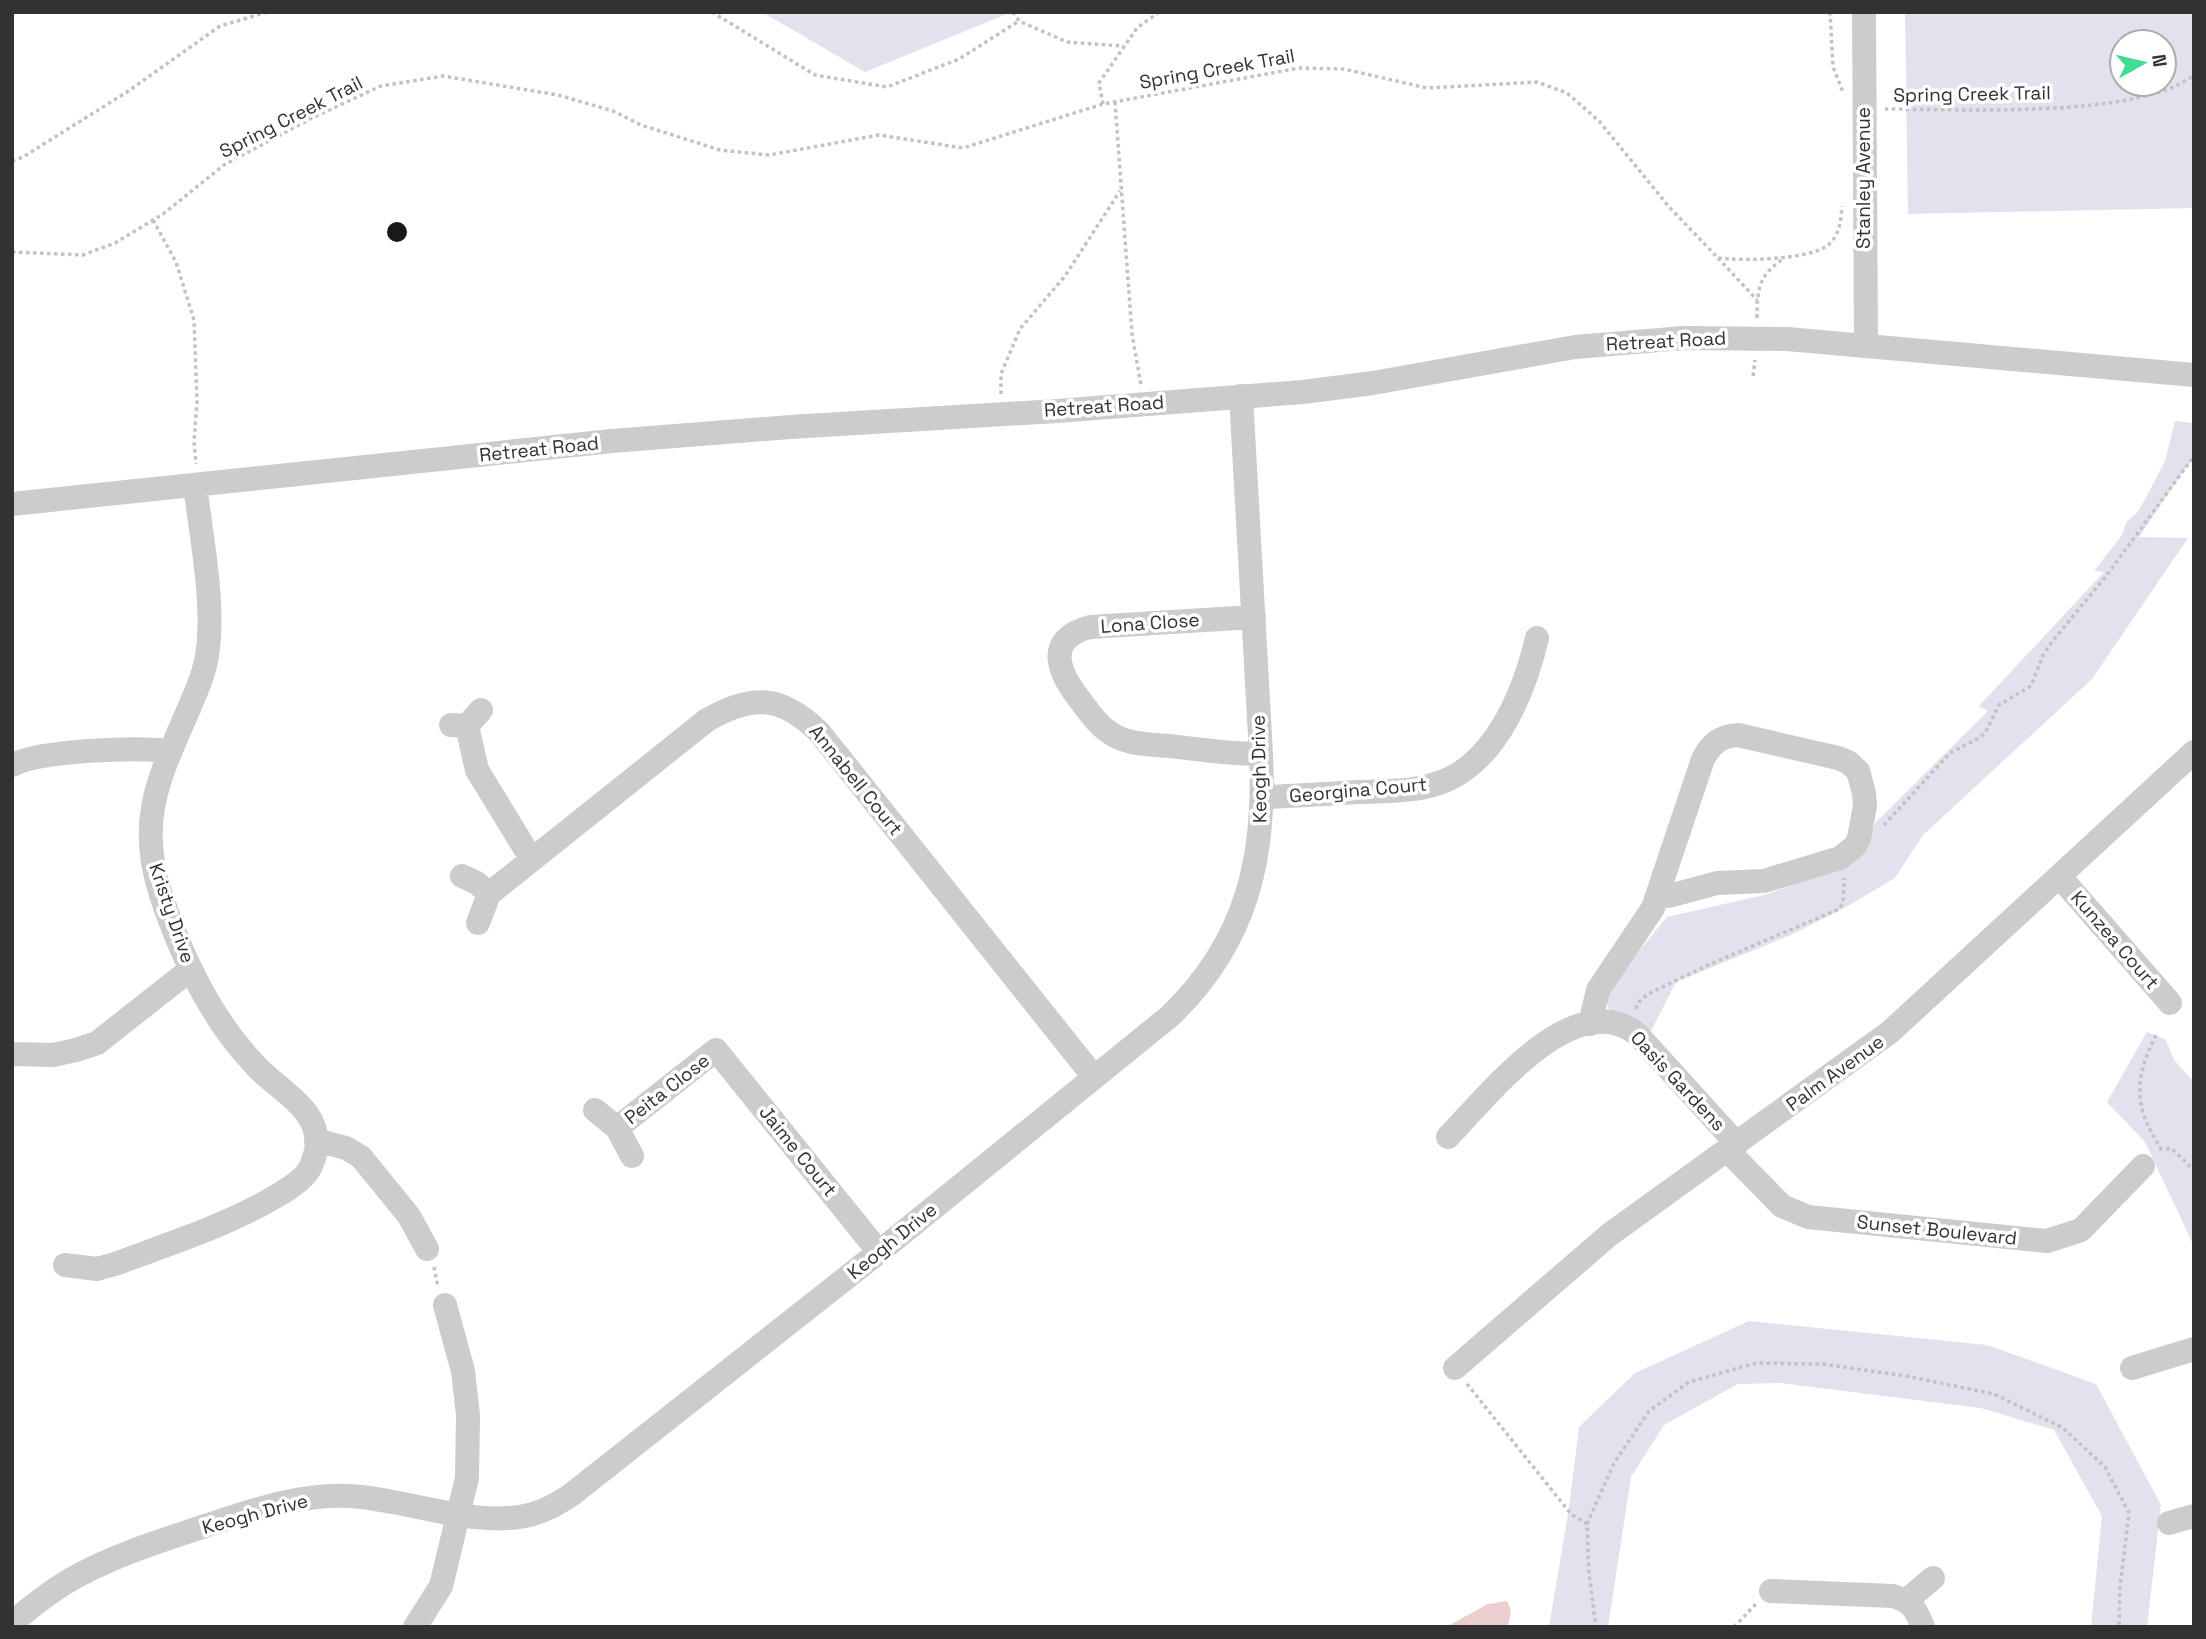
<svg xmlns="http://www.w3.org/2000/svg" width="2206" height="1639" viewBox="0 0 2206 1639" font-family="'Space Grotesk',sans-serif">
<style>
.green{fill:#e2e1ed;fill-rule:evenodd}
.water{fill:#ebcfcf}
.building{fill:#191919}
.lines{fill:none;stroke-linecap:round;stroke-linejoin:round}
.path{stroke:#c2c2c2;stroke-width:3.5;stroke-dasharray:3.5 3.5;stroke-linecap:butt}
.minor{stroke:#ccc;stroke-width:24}
.labels{text-anchor:middle;dominant-baseline:central;stroke-width:7;stroke-linejoin:round;paint-order:stroke}
.street-label{font-size:19px;fill:#323232;stroke:#fff}
</style>
<rect width="100%" height="100%" fill="#fff"/>
<path class="green" d="M762,12h244l1,2 -142,58z
M1905,12h289v196l-286,6zM2164,42v42h-42v-42z
M2175,421l19,2v33l-55,81 49,1 -96,141 -169,156 -28,43 -47,28 -55,28 -117,48 -26,51 -39,-18 -5,-14 9,-21 52,-63 101,-23 78,-29 20,-19 9,-23 113,-112 -9,-5 125,-134 -10,-1 28,-36 5,-14 10,-8 13,-23 15,-29z
M2147,1032l19,8 8,20 20,22v164l-49,-104 -38,-40z
M1749,1321l238,24 109,39 65,121 -14,122h-56l11,-111 -48,-86 -73,-22 -200,-25 -43,1 -74,41 -33,52 -23,150h-59l20,-119 10,-81 56,-54z"/>
<path class="water" d="M1507,1601l4,9 -3,17h-62l42,-23z"/>
<path class="building" d="M387 232a10 10 0 1 1 20 0a10 10 0 1 1-20 0Z"/>
<g class="lines">
<path class="path" d="M712,12l103,63 72,12 72,-28 60,-38
M1013,12l6,9 48,21 57,4
M1830,12l3,55 10,25
M1115,102l17,232 9,51
M1103,104l-4,-21 38,-55 22,-16
M1885,109c74,0 253,10 309,-34
M12,161l11,-4 104,-65 93,-66 47,-14
M153,220l23,42 18,58 3,82 -3,40 2,22
M12,252l71,3 32,-12 48,-29 61,-49 88,-47 69,-32 62,-10 115,19 55,16 28,14 79,25 49,5 110,-20 84,13 140,-44 196,-36 45,1 83,19 110,-6 30,11 32,28 71,87 48,50c25,3 88,2 109,-12 13,-10 14,-26 15,-40
M1718,258l39,42
M1757,318c0,-29 2,-43 26,-59
M1753,376l2,-16
M1001,394v-20l19,-45 45,-53 55,-85
M1884,825l66,-72 29,-15 6,-5 14,-28 32,-19 12,-31 8,-12 56,-68 87,-119
M1636,1009l3,-7 9,-8 60,-29 131,-56 4,-6 1,-25
M2156,1035c-22,45 -23,71 5,113
M2159,1149h13l22,21
M434,1267l4,20
M1467,1384l104,130 16,10 2,50 7,53
M1587,1524l27,-61 35,-52 40,-29 67,-19 67,1 83,12 88,18 69,34 42,39 24,46 -9,74 -1,40
M1734,1627l22,-23"/>
<path class="minor" d="M1864,12l2,333
M12,504l600,-63 178,-14 267,-16 246,-19 70,-9 202,-36 109,-9 103,1 407,36
M1254,617l-164,10c-46,12 -32,45 -10,73 13,18 25,35 48,41 13,4 29,4 42,5 31,4 61,8 91,8
M451,725l16,1 14,-16
M467,726l10,44 55,90
M12,765c30,-15 124,-18 159,-14
M1263,797c32,-1 64,-3 96,-5 30,-1 62,0 90,-13 50,-24 76,-90 88,-141
M462,876l15,7 12,11
M2060,877l110,126
M478,923l11,-29 218,-174c45,-26 74,-25 112,12l275,345
M1590,1024l8,-34 55,-82 50,-149c8,-15 17,-23 35,-24l100,23 10,4 10,9 6,22 1,13 -6,32 -4,8 -15,12 -76,23 -47,2 -48,13 -11,-2
M12,1054l41,1 23,-5 21,-7 94,-74
M595,1110l22,18 15,28
M617,1128l99,-78 163,202
M1448,1137c39,-40 126,-153 189,-103l100,110
M316,1140l30,8 15,9 48,59 18,33
M1728,1151l54,55 26,11 239,24 34,-11 62,-64
M65,1265l32,4 18,-5c51,-19 104,-36 151,-62 14,-8 29,-16 39,-27 6,-6 9,-16 11,-24 7,-42 -38,-60 -61,-86 -44,-46 -74,-110 -94,-170 -24,-74 -3,-115 26,-182 9,-21 19,-42 21,-65 6,-47 -7,-114 -13,-163
M1455,1368l154,-133 281,-203 304,-280
M2132,1368l62,-19
M2169,1523l25,-7
M1771,1591l122,5c18,5 23,13 30,31
M1907,1600l26,-22
M12,1623c21,-18 45,-37 69,-49 40,-21 82,-34 124,-48 46,-15 96,-33 145,-30 57,3 129,34 183,18 14,-4 26,-11 38,-19l308,-243 291,-236c77,-74 96,-158 91,-262l-20,-358
M415,1627l26,-41 26,-108 1,-63 -5,-44 -18,-66"/>
</g>
<g class="labels">
<g class="street-label">
<text transform="translate(1217 69) rotate(-10)">Spring Creek Trail</text>
<text transform="translate(1972 94) rotate(-1)">Spring Creek Trail</text>
<text transform="translate(291 117) rotate(-27)">Spring Creek Trail</text>
<text transform="translate(1863 178) rotate(-90)">Stanley Avenue</text>
<text transform="translate(1666 341) rotate(-3)">Retreat Road</text>
<text transform="translate(1104 406) rotate(-4)">Retreat Road</text>
<text transform="translate(539 449) rotate(-6)">Retreat Road</text>
<text transform="translate(1150 623) rotate(-4)">Lona Close</text>
<text transform="translate(1259 769) rotate(-91)">Keogh Drive</text>
<text transform="translate(856 780) rotate(51)">Annabell Court</text>
<text transform="translate(1358 790) rotate(-5)">Georgina Court</text>
<text transform="translate(172 913) rotate(71)">Kristy Drive</text>
<text transform="translate(2115 940) rotate(49)">Kunzea Court</text>
<text transform="translate(1835 1073) rotate(-36)">Palm Avenue</text>
<text transform="translate(1678 1081) rotate(47)">Oasis Gardens</text>
<text transform="translate(667 1089) rotate(-38)">Peita Close</text>
<text transform="translate(798 1151) rotate(51)">Jaime Court</text>
<text transform="translate(1937 1230) rotate(6)">Sunset Boulevard</text>
<text transform="translate(892 1241) rotate(-39)">Keogh Drive</text>
<text transform="translate(255 1514) rotate(-15)">Keogh Drive</text>
</g>
</g>
<rect width="2206" height="1639" fill="none" stroke="#323232" stroke-width="28"/>
<g transform="translate(2143 63) rotate(82)"><circle r="33" fill="#ffffff" stroke="#adadad" stroke-width="2"/>
<path d="M0-5L12 26L0 18L-12 26Z" fill="#43da94"/>
<text y="-10" font-size="19" font-weight="bold" text-anchor="middle" fill="#323232">N</text>
</g>
</svg>
